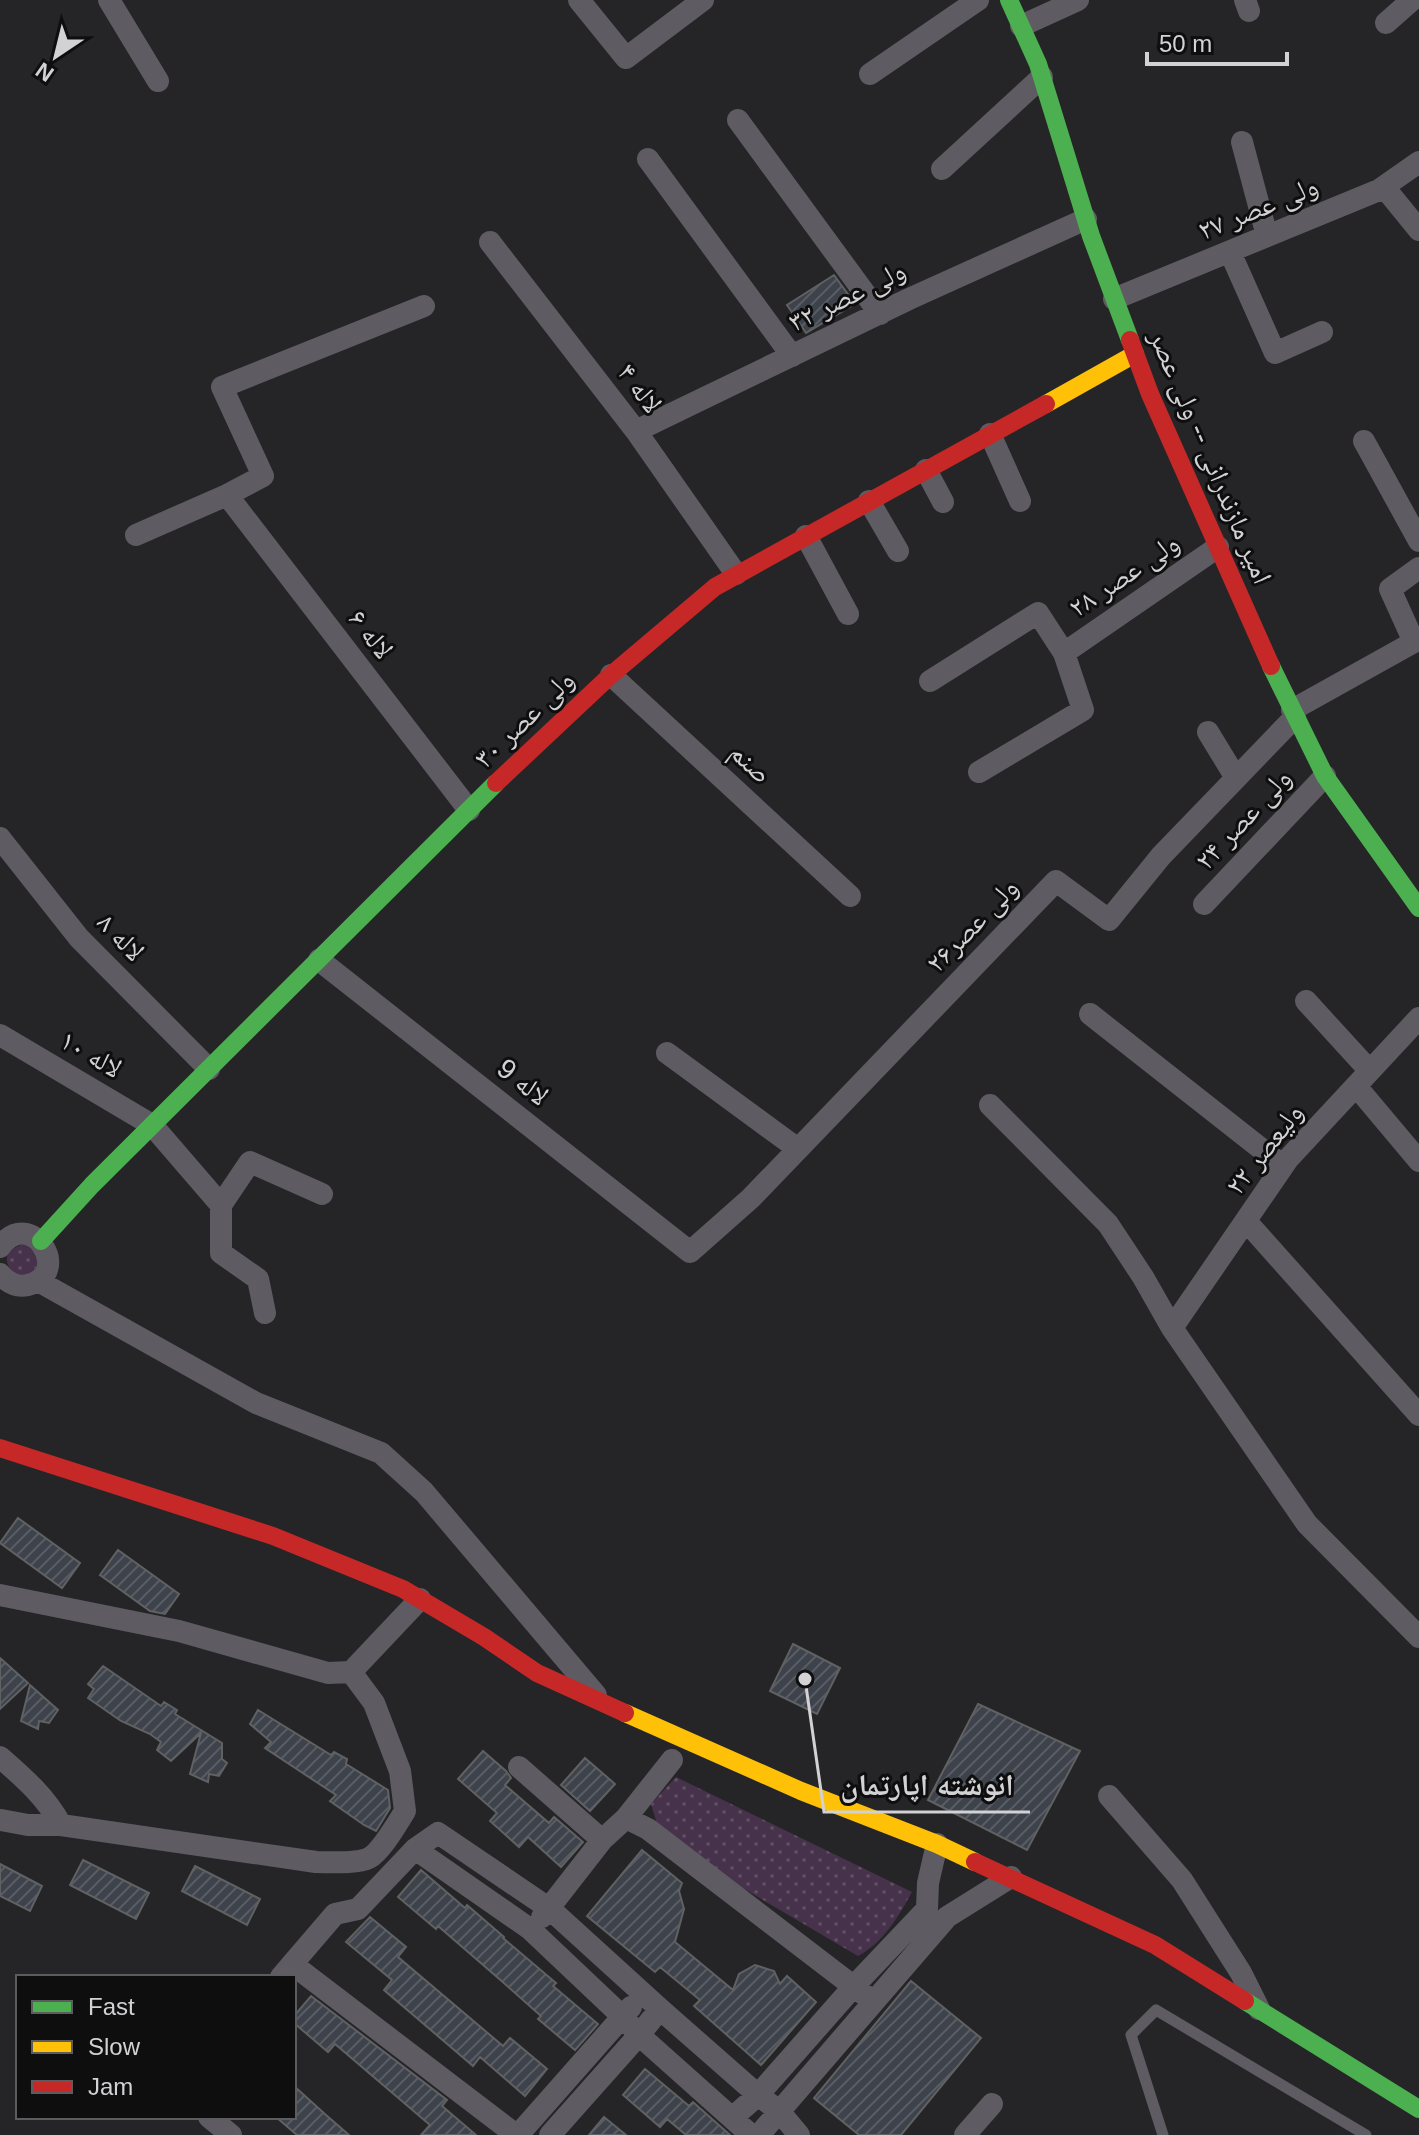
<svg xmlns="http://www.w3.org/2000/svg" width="1419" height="2135" viewBox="0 0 1419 2135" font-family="Helvetica,'Noto Naskh Arabic',sans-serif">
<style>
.green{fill:url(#green-dots)}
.building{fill:url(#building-hatch);stroke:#606162;stroke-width:2}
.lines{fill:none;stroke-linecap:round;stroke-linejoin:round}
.lane{stroke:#5e5c62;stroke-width:11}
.street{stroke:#5e5c62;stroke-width:22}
.fast{stroke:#4caf50;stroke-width:18}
.slow{stroke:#ffc107;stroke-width:18}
.jam{stroke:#c62828;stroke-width:18}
.labels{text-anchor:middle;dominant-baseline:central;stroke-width:6;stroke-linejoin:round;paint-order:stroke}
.street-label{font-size:28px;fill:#d2d2d5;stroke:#0e0e0f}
.leader{fill:none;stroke:#d2d2d5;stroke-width:3}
.callout-dot{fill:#d2d2d5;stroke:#0e0e0f;stroke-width:3}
.callout-label{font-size:30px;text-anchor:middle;font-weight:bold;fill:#d2d2d5;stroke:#0e0e0f;stroke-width:6;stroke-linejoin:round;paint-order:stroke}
</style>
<defs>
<pattern id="green-dots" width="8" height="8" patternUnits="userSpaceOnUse" patternTransform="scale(2)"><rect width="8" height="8" fill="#47324c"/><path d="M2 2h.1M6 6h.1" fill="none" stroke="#614f65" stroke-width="1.8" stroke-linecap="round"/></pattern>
<pattern id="building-hatch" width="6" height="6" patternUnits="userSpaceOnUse" patternTransform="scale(2)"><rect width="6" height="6" fill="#3d424b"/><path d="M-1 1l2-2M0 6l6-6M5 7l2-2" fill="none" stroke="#585c64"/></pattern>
</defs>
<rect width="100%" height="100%" fill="#252527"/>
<path class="green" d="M25,1243l15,15 -7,16 -16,2c-17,-16 -12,-25 8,-33z
M676,1777l236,115c-13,24 -29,51 -54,64l-117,-69 -84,-63 -6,-20z"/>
<path class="building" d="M834,275l21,29 -49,29 -19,-28z
M18,1518l62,45 -18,25 -62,-45z
M118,1550l61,44 -14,20 -15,-3 -50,-36z
M793,1644l47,24 -23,46 -47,-23z
M0,1658l28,25 -28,26z
M103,1666l58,40 3,-4 13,8 -2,4 47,29v16l5,4 -8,13 -10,-2 -1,8 -18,-8 11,-41 -30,28 -14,-11 4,-8 -11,-8 -29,-13 -33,-23 6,-9 -6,-5z
M30,1685l28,25 -9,13 -10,-2 -1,8 -17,-8z
M978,1704l102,47 -53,99 -99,-50z
M258,1710l73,45 3,-3 13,7 -1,5 42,26 2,18 -14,23 -12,-6 -34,-24 6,-6 -71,-47 6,-6 -21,-18z
M483,1751l23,20 5,7 -6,7 44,38 5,-6 29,25 -22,25 -33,-30 -9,10 -29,-26 7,-8 -39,-34z
M585,1758l30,26 -25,27 -29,-26z
M642,1850l40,33 -3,8 5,18 -9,33 58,48 6,-16 16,-9 19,6 6,13 7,-8 29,26 -55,63 -67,-59 6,-6 -40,-33 -5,5 -68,-56z
M83,1860l66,33 -13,26 -66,-34z
M0,1864l42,22 -12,25 -30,-15z
M195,1866l65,33 -13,26 -65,-34z
M421,1870l44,38 2,-3 37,32 -1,1 53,45 -3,3 45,38 -23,26 -37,-31 3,-3 -44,-39 -59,-51 -2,3 -38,-32z
M370,1917l36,30 -8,10 105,89 7,-8 37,31 -22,27 -45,-39 -7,9 -89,-76 8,-10 -46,-38z
M911,1981l70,57 -80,97h-42l-45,-37z
M311,1996l136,104 -5,6 34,29h-55l9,-10 -95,-81 -7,8 -34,-29v-7z
M645,2069l44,37 4,-4 37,33h-44l-19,-16 -7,8 -37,-32z
M294,2086l32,29 23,20h-52l-21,-18h18z
M604,2117l22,18h-37z"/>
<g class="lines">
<path class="lane" d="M1163,2135l-32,-100 25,-25 210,125"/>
<path class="street" d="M109,0l49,81
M579,0l47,58 77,-58
M1245,0l4,11
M1386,23l26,-23
M1021,26l57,-26
M870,74l108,-74
M738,120l142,194
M1242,142l25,94
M648,159l144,197
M942,169l100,-92
M1384,187l35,43
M490,242l146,189 100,143
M1230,252l45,101 47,-21
M1114,299l265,-109 40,-28
M636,431l273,-132 177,-80
M990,434l30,67
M1364,441l55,100
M926,470l17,32
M227,495l242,315
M869,501l29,50
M136,535l91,-40 36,-19 -41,-89 202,-81
M806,536l42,78
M1064,653l154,-106
M611,675l239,221
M930,681l108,-68 26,40 19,57 -104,62
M1292,710l122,-68 -24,-53 29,-21
M1208,732l28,46
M0,838l79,100 130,131
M1204,904l121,-128
M319,960l371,292 61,-54 305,-317 53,39 52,-64 134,-139
M1306,1001l64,70
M1090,1014l193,152
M0,1035l152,90 69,80v48l37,26 7,34
M667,1053l131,96
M1356,1086l63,75
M990,1105l118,119 35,53 29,51 135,196 112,113
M221,1205l29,-43 72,32
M1246,1221l173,194
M0,1247c31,-42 74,27 28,38 -12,3 -21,-3 -28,-11
M38,1281l218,122 125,50 43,39 172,203
M1172,1328l116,-169 131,-141
M0,1595l179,36 149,42 23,-1 69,-73
M0,1757c24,21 46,40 61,68
M519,1767l83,73
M1109,1796l73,84 59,93 18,36
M626,1818l22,11 218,167
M1,1820l27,5h33l255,37c14,0 41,2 53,-4 12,-6 29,-36 36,-47l-5,-40 -26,-68 -23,-31
M415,1849l115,80 93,88 16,18 112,100
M542,1917l60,-77 24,-22 46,-58
M292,1964l224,171
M281,1977l54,-63 23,-5 57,-60 23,-16 112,76 110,100 98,86 21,16 20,24
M209,2117l22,18
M732,2118l26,-23 96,-109 73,-77 1,-26 9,-39
M518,2135l113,-128
M550,2135l89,-100 21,-26
M759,2135l188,-218 64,-40
M965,2135l27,-31"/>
<path class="fast" d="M1009,0l29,64 53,172 39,104
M1271,666l54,110 94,132
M41,1241l51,-56 404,-402
M1245,2001l174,108"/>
<path class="slow" d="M1046,404l89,-50
M625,1713l176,78 136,53 38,18"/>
<path class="jam" d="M1130,340l20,54 121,272
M496,783l115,-108 104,-88 331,-183
M0,1448l273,88 130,53 81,48 53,36 88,40
M975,1862l180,83 90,56"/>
</g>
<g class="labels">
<g class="street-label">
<text transform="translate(1258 208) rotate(-22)">ولی عصر ۲۷</text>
<text transform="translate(847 296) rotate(-26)">ولی عصر ۳۲</text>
<text transform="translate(640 388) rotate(53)">لاله ۴</text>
<text transform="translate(1211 457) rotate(67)">امیر مازندرانی -- ولی عصر</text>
<text transform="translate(1124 575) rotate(-34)">ولی عصر ۲۸</text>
<text transform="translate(371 634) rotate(52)">لاله ۶</text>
<text transform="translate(524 719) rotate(-44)">ولی عصر ۳۰</text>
<text transform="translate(751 763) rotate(43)">صنم</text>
<text transform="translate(1243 819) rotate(-47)">ولی عصر ۲۴</text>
<text transform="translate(972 925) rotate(-46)">ولی عصر۲۶</text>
<text transform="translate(121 937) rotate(46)">لاله ۸</text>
<text transform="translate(91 1054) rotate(30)">لاله ۱۰</text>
<text transform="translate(523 1082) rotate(38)">لاله 9</text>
<text transform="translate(1264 1149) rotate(-52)">ولیعصر ۲۲</text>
</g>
</g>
<path class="leader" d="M805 1679L824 1812H1030"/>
<circle class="callout-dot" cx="805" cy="1679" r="8"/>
<g class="callout-label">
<text x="927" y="1795">انوشته اپارتمان</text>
</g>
<rect x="16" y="1975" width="280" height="144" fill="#0e0e0f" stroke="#5c5c5e" stroke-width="2"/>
<rect x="32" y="2001" width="40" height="12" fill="#4caf50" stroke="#5c5c5e" stroke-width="2"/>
<text x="88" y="2015" font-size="24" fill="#d2d2d5">Fast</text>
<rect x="32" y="2041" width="40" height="12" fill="#ffc107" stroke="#5c5c5e" stroke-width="2"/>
<text x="88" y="2055" font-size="24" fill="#d2d2d5">Slow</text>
<rect x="32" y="2081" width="40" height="12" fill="#c62828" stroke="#5c5c5e" stroke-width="2"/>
<text x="88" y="2095" font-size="24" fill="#d2d2d5">Jam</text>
<g transform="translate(56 56) rotate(215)" stroke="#0e0e0f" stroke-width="6" paint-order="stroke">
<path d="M0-6L14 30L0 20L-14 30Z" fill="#d2d2d5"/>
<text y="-12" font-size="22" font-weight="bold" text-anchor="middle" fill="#d2d2d5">N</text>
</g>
<path d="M1147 52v12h140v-12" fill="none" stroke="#d2d2d5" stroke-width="4"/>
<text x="1159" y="52" font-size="24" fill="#d2d2d5" stroke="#0e0e0f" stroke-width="6" paint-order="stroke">50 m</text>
</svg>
